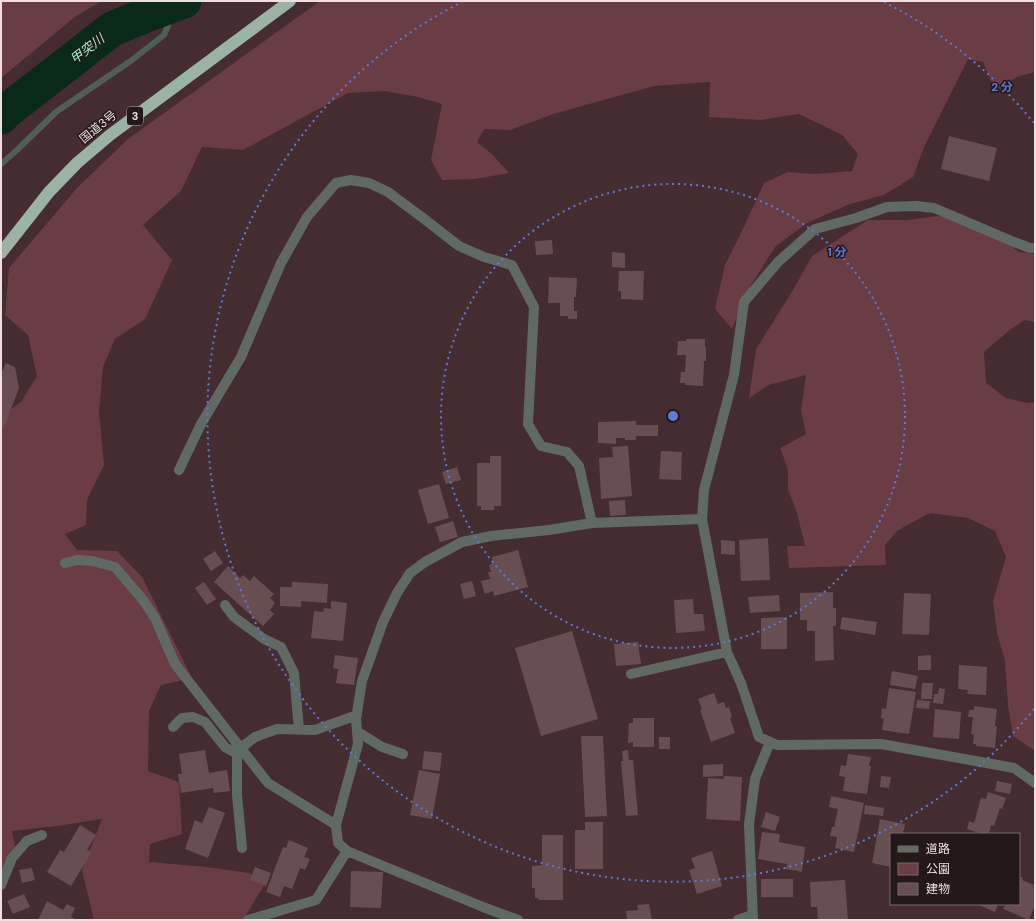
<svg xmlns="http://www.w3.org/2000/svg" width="1036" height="921" viewBox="0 0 1036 921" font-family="'DM Sans','Noto Sans JP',sans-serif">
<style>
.green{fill:#6a3c44}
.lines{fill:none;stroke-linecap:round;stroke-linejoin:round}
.stream{stroke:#4e6055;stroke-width:6}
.river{stroke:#092919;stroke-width:35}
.building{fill:#684e52}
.minor{stroke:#606a64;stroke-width:10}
.highway{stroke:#9ab3a4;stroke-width:12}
.ring{fill:none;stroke:#5c7adb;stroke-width:2;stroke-dasharray:2 4}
.labels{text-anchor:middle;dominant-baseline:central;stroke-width:3;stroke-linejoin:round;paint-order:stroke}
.shield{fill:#23181a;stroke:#b2a3a5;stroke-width:1}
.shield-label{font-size:11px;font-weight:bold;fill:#efdfe1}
.street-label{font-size:12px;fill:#efdfe1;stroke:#23181a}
.water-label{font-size:13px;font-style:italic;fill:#99f2bf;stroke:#23181a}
.centre{fill:#5c7adb;stroke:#23181a;stroke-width:2}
.ring-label{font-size:12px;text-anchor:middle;font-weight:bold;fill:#5c7adb;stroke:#23181a;stroke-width:3;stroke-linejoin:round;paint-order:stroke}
</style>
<rect width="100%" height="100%" fill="#442c30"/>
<path class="green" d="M1,1h101l-26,15 -75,62z
M320,1h715v71l-16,4 -24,14 -12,-28 -15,-3 -44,88 -11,30 -29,18 -34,9 -43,19 -32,24 -24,38 -19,44 -17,-20 10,-44 17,-34 22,-48 24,-11 27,2 37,-3 6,-17 -16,-19 -43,-21 -38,6 -52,-3 1,-35 -56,4 -101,28 -43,16 -26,-1 -7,13 15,12 17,19 -34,6 -33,1 -11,-20 11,-56 -24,-7 -34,-6 -36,2 -105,57 -41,-3 -21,44 -38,34 29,35 -27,59 -30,20 -12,28 -4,45 5,53 -17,35 -1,25 -21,9 12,16 40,1 25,26 50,101 -31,7 -12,26 -1,60 31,11 3,52 -32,10 -1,18 58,5 42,6 17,9 -23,38h-149l-12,-50 20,-51 -45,7 -45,5 5,26 -8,12 -8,1v-454l20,-14 16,-26 -9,-41 -23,-20 4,-47 68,-80 51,-49z
M953,214l32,12 34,26 16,2v68l-11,-2 -14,10 -26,22 2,31 20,15 21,5 8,-1v349l-22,-15 -5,-30 -3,-45 -8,-28 -4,-32 13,-44 -11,-26 -27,-13 -38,-5 -32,17 -13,15 1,20 -97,3 -2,-22h18l-8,-33 -9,-24v-20l-8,-21 26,-14 -5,-23 5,-36 -37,10 -20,13 7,-49 37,-59 19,-34 56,-36h39z"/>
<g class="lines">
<path class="stream" d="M1,164l16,-14 39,-38 76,-52 32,-25 4,-9 2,-20"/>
<path class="river" d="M1,117l7,-7 104,-81 39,-16 33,-12"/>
</g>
<path class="building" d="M949,136l48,12 -8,33 -48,-12z
M552,240l1,14 -17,1 -1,-14z
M612,252l13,1v15l-13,-1z
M619,271h25l-1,29 -22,-1v-8h-3z
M549,277l28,1 -1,19h-2v14h3v8h-9v-3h-8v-13h-12z
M686,339h19v8h1v14h-2l-1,25 -18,-1v-2h-5l1,-11h4l1,-17h-9l1,-14h8z
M6,363l9,4 4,21 -15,40 -3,-1v-53z
M636,421v4h22v11h-22v4h-11v-2h-9v6l-18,-1v-21z
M628,446l4,50 -31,3 -2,-41 14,-1 -1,-10z
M661,451l21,1 -1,28 -22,-1z
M490,456h11v50h-7v4h-13v-4h-4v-43h13z
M457,467l4,13 -15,4 -4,-12z
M439,484l10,34 -21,6 -10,-34z
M625,500l1,15 -16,1 -1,-15z
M453,521l5,16 -18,5 -5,-15z
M768,538l2,42 -29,1 -2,-41z
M721,540l14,1v14l-14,-1z
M518,550l10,37 -34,9 -1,-5 -8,3 -4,-13 9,-2 -2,-7h3l-2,-7 4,-2 -1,-6z
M215,551l8,12 -12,8 -8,-12z
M228,566l12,12 3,-3 7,6 4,-5 20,18 -4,4 5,5 -5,7 4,4 -11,12 -49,-44z
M472,581l4,15 -12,3 -4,-15z
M204,582l12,17 -9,6 -12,-17z
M292,582l36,2 -1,19 -26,-2v6l-21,-1v-19h12z
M833,592v16h3v18h-3l1,34 -19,1v-30h-8v-11h-7v-27z
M904,593l27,1 -2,41 -27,-1z
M779,595l1,16 -30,2 -2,-16z
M693,599l1,15h9l2,17 -29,2 -2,-33z
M331,601l16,2 -4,38 -32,-3 3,-27 9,1 1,-4 7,1z
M787,617v32h-26v-31z
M842,617l35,5 -2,13 -35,-6z
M572,631l26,88 -57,17 -26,-88z
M638,642l3,22 -25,2 -2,-22z
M335,655l23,3 -4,27 -18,-2 2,-14 -5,-1z
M931,655v15h-13v-14z
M959,665l28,2 -1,28 -19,-1 1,-4 -10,-1z
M892,671l26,5 -3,13 -25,-4z
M922,683h11l-1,16h-11z
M889,688l27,4 -7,42 -27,-4 2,-11 -3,-1 1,-10 4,1z
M939,688l6,1 -2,15 -10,-1 1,-9h4z
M714,693l4,11 6,-2 2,6 3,-1 3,10 -2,1 5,15 -24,9 -11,-32h2l-4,-11z
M917,700l13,1 -1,8 -13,-1z
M974,706l23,3 -2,17h2l-2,22 -19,-2v-2h-3l1,-9 -3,-1 2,-17h-5l1,-7h5z
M935,709l26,3 -2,27 -26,-2z
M633,718h21v29h-21v-5l-5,1 1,-20h4z
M581,736h22l4,80 -22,1z
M659,737h11v12h-11z
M205,750l4,23 18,-3 3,21 -16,2 -1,-5 -32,5 -3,-19h4l-3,-20z
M628,750l1,10h4l5,55 -12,1 -5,-55h2l-1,-10z
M424,751l18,2 -2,18 -18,-2z
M848,754l23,3 -2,9h2l-4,28 -24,-3 2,-14 -6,-1 2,-11 5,1z
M723,764v12l-20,1v-12z
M419,770l21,4 -8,45 -22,-4z
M724,776l18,1 -2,44 -34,-2 2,-41 16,1z
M881,776l10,1 -2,11 -9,-1z
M997,781l15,3 -2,10 -15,-3z
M988,792l18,6 -4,11 -2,-1 -6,18 -3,-1 -2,9h-7l-15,-5 2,-8 5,2 7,-25 5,1z
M831,796l33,7 -10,49 -19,-4 2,-11 -7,-1 2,-9h2l4,-18 -9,-2z
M865,805l19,3 -1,8 -19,-2z
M209,807l16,6 -17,45 -23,-9 10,-29 7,3z
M766,812l14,5 -5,14 -14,-4z
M880,819l25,5 -2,10h-12v33l-19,-4z
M585,822h18v47h-28v-39h10z
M80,825l16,10 -9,15 5,2 -21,34 -24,-14 13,-22 4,2z
M762,832l18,2 -1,8 26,5 -3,25 -16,-3 1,-5 -29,-5z
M542,835h21v65h-24l-1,-2h-3v-10h-3v-22l10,-1z
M289,840l19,8 -4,9 6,2 -5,11 -5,-2 -8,21 -8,-3 -4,11 -14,-5 17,-45 3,1z
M712,851l10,35 -25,8 -8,-24 6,-2 -4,-10z
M255,867l16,6 -5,13 -16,-6z
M32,868l3,12 -13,3 -3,-13z
M351,871l32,1 -2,36 -31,-1z
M1019,876l4,2 -1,2 12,5 -1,2 2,1v17l-6,15 -26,-11 3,-5h13z
M761,879h32v18h-32z
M845,880l3,40h-30l-1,-13h-6l-1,-25z
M24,894l6,13 -17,7 -6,-13z
M47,901l16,9 4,-6 8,4 -4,9 6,3h-39z
M649,904l3,16h-25l-1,-9 12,-1 -1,-5z
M976,904h22l-3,8z"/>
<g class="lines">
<path class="minor" d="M1035,248h-5l-16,-6 -80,-34 -18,-2 -29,1 -31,11 -41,11 -37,33 -34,40 -10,73 -30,115 -2,29 25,133 14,31 18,54 18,8 104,-1 133,24 21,15
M179,470l22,-46 40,-67 40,-94 26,-46 29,-34 15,-3 18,3 19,9 35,26 36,28 25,11 28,8 22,42 -6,117 13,22 26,6 12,14 13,57
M65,563l12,-3 15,1 23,6 28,33 12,18 20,46 93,119 68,42
M225,605l9,12 30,22 17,8 13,26 5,57
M631,674l96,-22
M173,727l9,-9 11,-1 12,5 20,25 12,7
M358,732l24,15 21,7
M242,848l-5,-53v-41l4,-6 14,-11 22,-8 38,1 42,-15
M347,851l-9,-8 -2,-18 22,-81 -2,-25 6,-38 21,-59 14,-29 13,-20 15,-11 37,-20 29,-6 58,-6 43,-7 110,-4
M1,885l11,-27 15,-17 15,-6
M248,920l68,-20 31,-49 136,56 35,13
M738,920l14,-5
M753,920l-4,-96 6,-45 15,-37"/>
<path class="highway" d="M1,253l48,-61 28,-29 33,-28 180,-134"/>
</g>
<g class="ring">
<circle cx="673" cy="416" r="232"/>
<path d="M1034 709A465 465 0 1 1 462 2M884 2A465 465 0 0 1 1034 123"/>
</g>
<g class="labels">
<rect class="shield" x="127" y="107" width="16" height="18" rx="3"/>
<g class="shield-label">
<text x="135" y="116">3</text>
</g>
<g class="street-label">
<text transform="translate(98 127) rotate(-39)">国道3号</text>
</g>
<g class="water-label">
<text transform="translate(87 49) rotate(-38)">甲突川</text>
</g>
</g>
<circle cx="673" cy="416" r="6" class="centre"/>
<g class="ring-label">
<text x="1002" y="91">2 分</text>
<text x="837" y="256">1 分</text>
</g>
<rect width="1036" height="921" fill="none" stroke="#efdfe1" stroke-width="4"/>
<rect x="890" y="833" width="130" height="72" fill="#23181a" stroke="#75686a"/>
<rect x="898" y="846" width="20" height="6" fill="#606a64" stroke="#75686a"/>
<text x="926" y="853" font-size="12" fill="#efdfe1">道路</text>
<rect x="898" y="863" width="20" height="12" fill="#6a3c44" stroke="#75686a"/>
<text x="926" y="873" font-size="12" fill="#efdfe1">公園</text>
<rect x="898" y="883" width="20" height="12" fill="#684e52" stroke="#75686a"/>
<text x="926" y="893" font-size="12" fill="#efdfe1">建物</text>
</svg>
